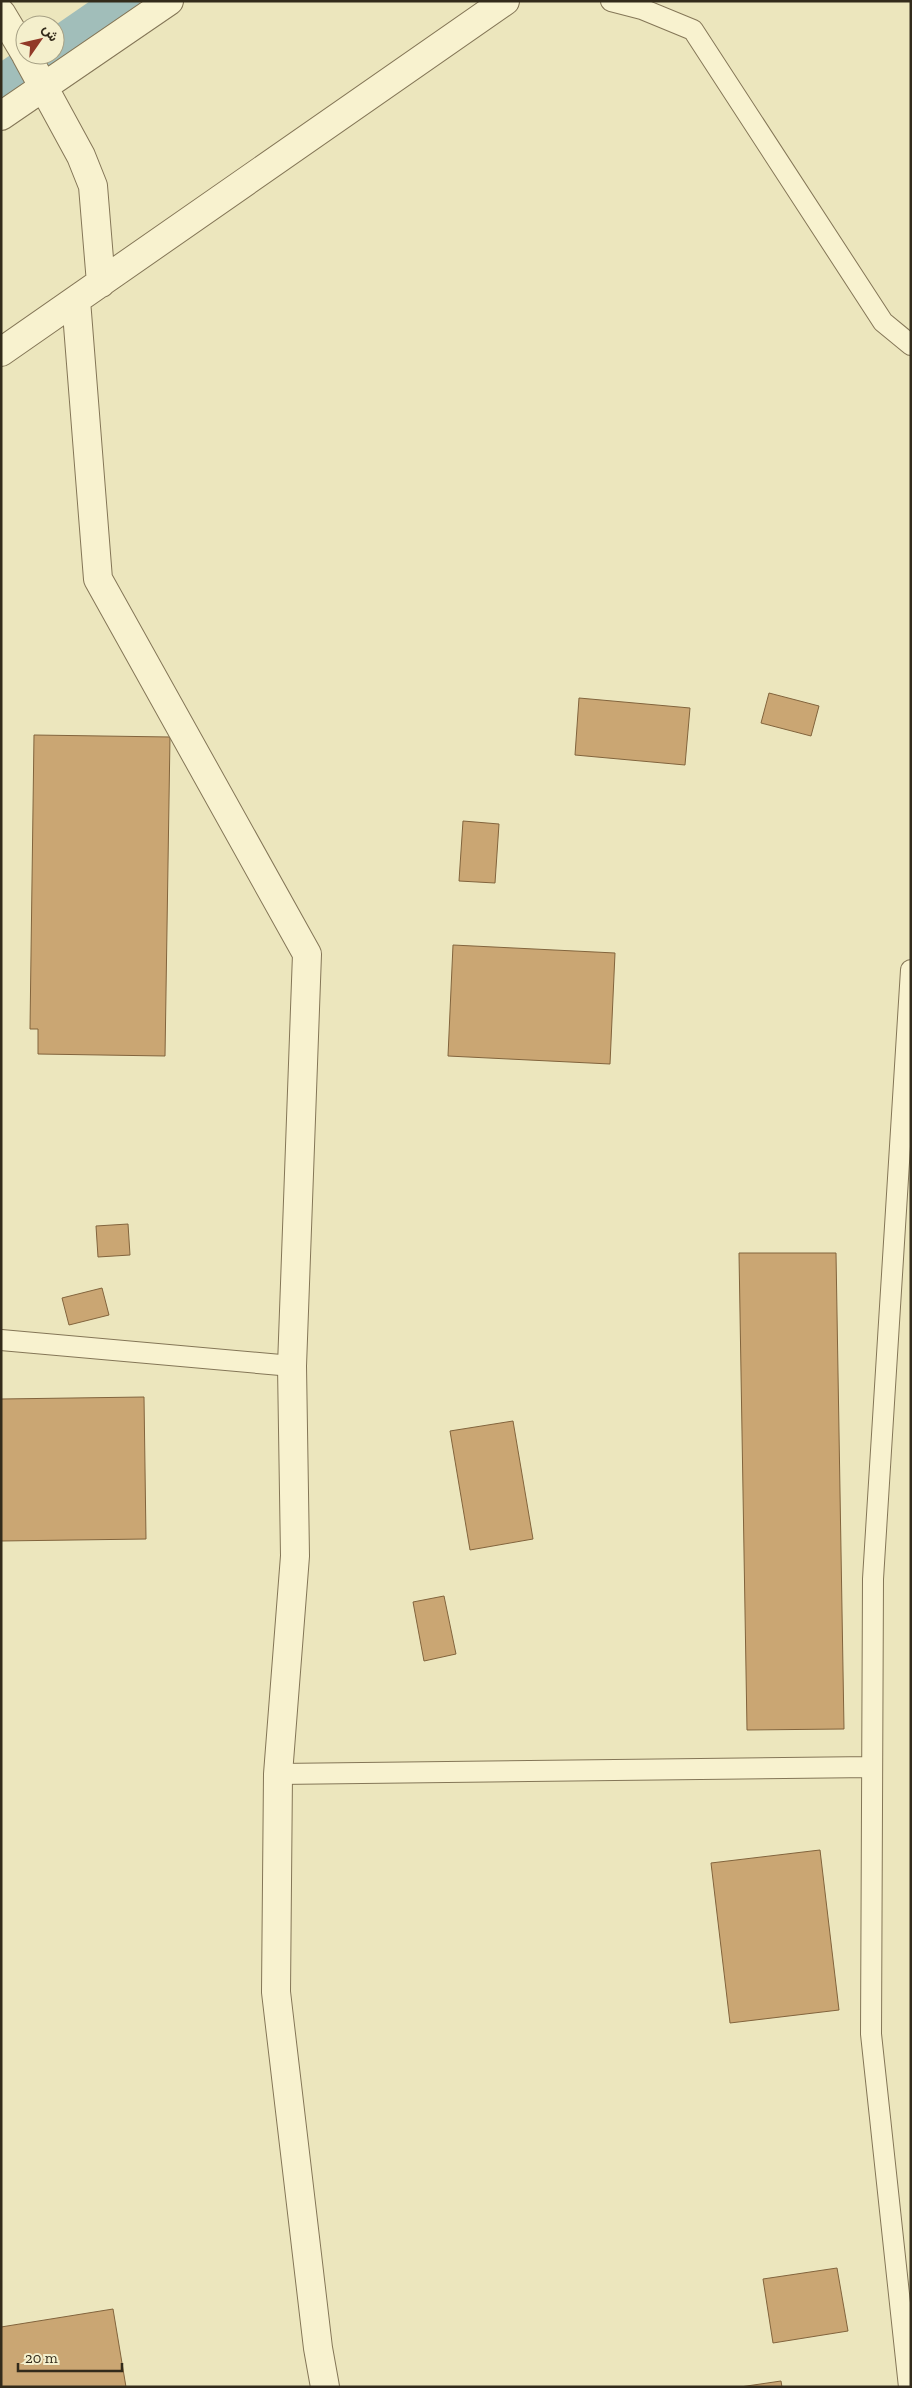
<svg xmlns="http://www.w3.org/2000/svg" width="912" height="2388" viewBox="0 0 912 2388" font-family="'Zilla Slab',Vazirmatn,serif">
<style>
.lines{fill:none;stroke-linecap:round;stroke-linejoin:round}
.canal{stroke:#a1beba;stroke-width:36}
.building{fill:#caa673;stroke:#82643d}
.lane-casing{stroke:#847657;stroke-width:22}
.street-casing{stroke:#847657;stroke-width:30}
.lane{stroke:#f8f2cf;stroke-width:20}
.street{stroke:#f8f2cf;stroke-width:28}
</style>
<rect width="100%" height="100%" fill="#ece6bd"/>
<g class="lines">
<path class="canal" d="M55,47l67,-46
M1,83l42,-28"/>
</g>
<path class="building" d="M769,693l50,13 -8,30 -50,-13z
M579,698l111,10 -5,57 -110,-10z
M34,735l136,2 -5,319 -127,-2v-25h-8z
M463,821l36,3 -4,59 -36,-2z
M453,945l162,8 -5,111 -162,-8z
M128,1224l2,31 -32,2 -2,-31z
M739,1253h97l8,476 -97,1z
M102,1288l7,27 -40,10 -7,-27z
M144,1397l2,142 -145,2v-142z
M513,1421l20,118 -63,11 -20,-119z
M444,1596l12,58 -32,7 -11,-59z
M820,1850l19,160 -109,13 -19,-160z
M837,2268l11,63 -75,12 -10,-64z
M113,2309l13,78h-125v-60z
M781,2381l1,6h-42z"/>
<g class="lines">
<defs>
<path id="lane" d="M611,1l31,8 51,21 190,292 28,23
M1,1340l291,26
M278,1774l594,-7
M909,2387l-38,-353 2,-455 38,-609"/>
<path id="street" d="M1,13l24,40
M26,55l55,101 12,30 8,97
M1,116l168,-115
M76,300l22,279 209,375 -15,412 3,190 -17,218 -2,218 42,356 7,39
M1,352l504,-351"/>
</defs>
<use href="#lane" class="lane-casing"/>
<use href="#street" class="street-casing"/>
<use href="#lane" class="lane"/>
<use href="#street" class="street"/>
</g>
<rect width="912" height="2388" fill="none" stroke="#332b1b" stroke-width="5"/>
<g transform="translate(40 40) rotate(56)"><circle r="24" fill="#f4efcc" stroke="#a7a185"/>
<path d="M0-4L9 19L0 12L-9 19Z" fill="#913928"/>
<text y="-8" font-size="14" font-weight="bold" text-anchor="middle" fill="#332b1b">ش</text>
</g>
<path d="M18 2363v8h104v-8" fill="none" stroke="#332b1b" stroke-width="2.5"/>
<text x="25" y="2363" font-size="15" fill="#332b1b" stroke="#f4efcc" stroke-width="4" paint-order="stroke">20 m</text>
</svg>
